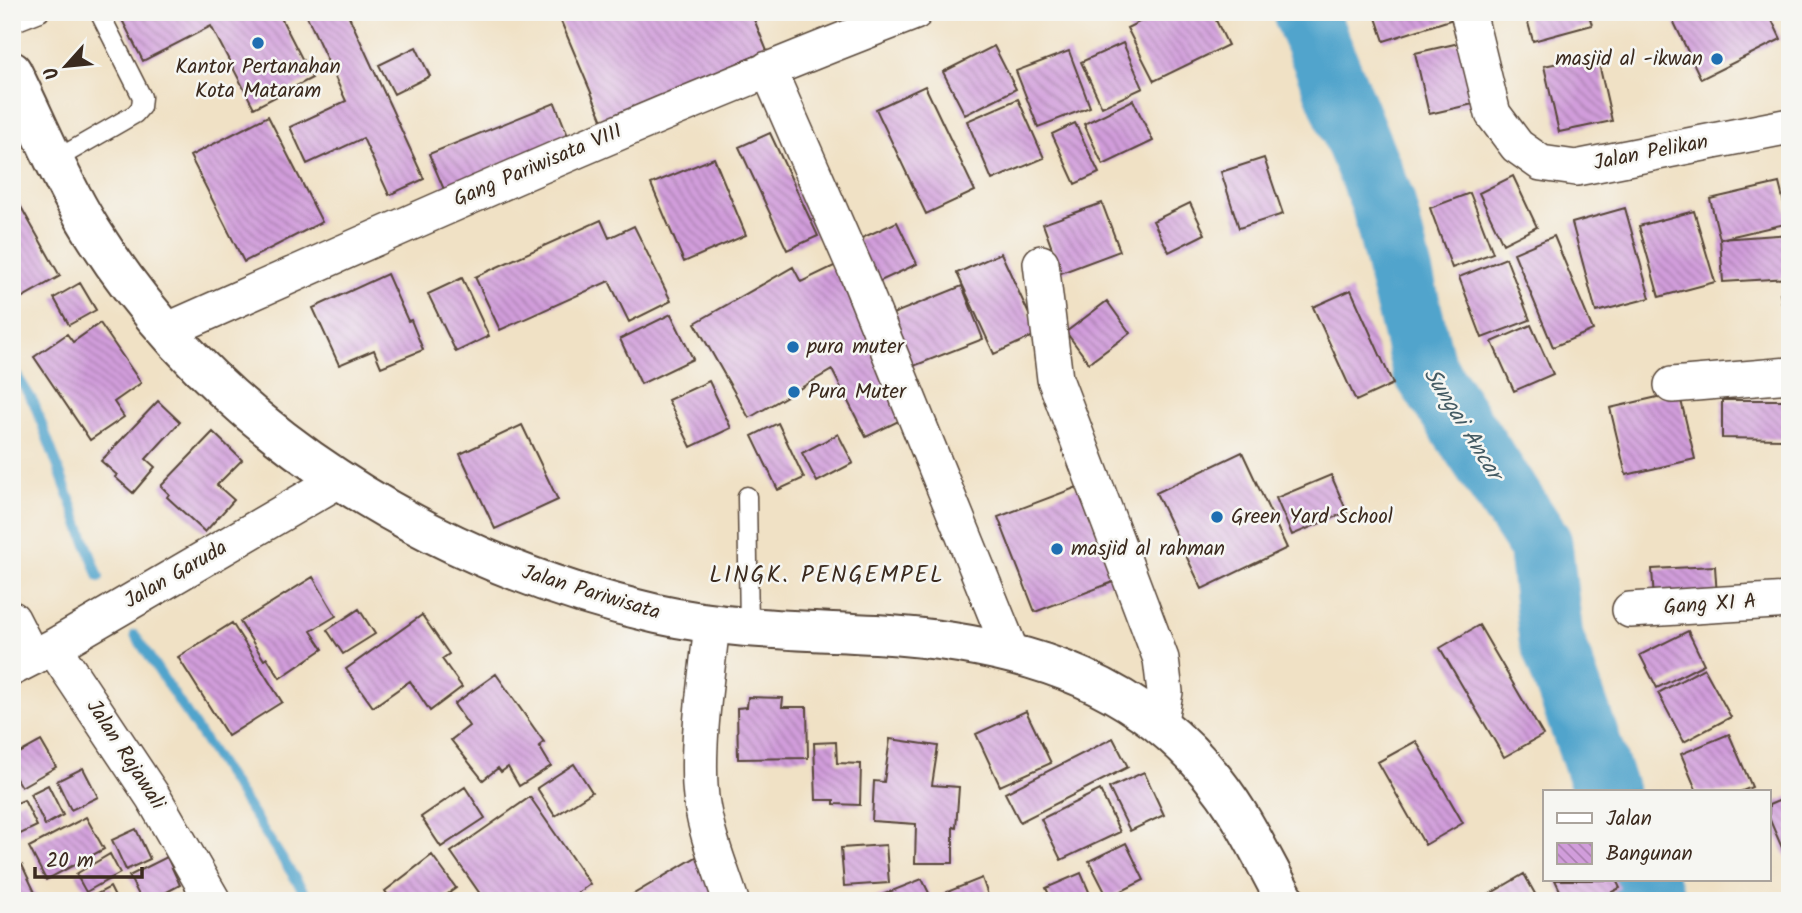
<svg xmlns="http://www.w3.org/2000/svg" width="1802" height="913" viewBox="0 0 1802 913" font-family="Kalam,sans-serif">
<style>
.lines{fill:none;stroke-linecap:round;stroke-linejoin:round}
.stream{stroke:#51a4cc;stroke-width:10}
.river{stroke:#51a4cc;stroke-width:65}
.building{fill:url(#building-back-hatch)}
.service-casing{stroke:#564537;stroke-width:21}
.minor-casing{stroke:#564537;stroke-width:38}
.tertiary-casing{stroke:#564537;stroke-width:42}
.service{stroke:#fff;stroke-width:18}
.minor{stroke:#fff;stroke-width:35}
.tertiary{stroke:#fff;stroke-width:38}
.poi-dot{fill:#1f6fb2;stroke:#f6f6f2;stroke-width:2.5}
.labels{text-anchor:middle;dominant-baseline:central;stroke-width:5;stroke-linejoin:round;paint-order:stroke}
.poi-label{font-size:21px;fill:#3b2a1e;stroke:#f6f6f2;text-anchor:start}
.street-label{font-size:21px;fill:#3b2a1e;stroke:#f6f6f2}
.water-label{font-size:23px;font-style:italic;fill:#445b64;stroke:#f6f6f2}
.neighbourhood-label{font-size:23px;letter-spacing:2px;fill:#3b2a1e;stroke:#f6f6f2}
</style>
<defs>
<pattern id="building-back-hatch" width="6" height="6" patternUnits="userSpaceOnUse" patternTransform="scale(1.75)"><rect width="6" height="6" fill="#d19ddb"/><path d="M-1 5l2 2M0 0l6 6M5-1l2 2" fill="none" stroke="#ab80b1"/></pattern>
</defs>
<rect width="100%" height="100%" fill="#f6f6f2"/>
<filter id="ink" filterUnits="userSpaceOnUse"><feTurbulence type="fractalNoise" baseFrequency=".0143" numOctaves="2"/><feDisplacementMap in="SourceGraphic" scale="14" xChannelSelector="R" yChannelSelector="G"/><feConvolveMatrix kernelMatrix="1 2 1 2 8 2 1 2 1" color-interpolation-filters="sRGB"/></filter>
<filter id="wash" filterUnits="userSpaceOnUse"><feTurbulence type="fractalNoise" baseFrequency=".00686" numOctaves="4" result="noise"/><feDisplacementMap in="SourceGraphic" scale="28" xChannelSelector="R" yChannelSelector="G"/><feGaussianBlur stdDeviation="1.57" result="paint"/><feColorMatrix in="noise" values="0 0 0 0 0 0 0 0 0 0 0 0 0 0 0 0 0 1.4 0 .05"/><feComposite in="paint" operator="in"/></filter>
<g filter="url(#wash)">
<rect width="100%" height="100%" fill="#f0e1c5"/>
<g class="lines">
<path class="stream" d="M12,368l22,35 65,174
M135,635l175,266"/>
<path class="river" d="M1305,12l78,191 41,166 116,175 11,94 55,154
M1644,880l10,21"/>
</g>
<g id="blocks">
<path class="building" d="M118,12h160l34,66 -58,30 -43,-82 -68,35z
M305,12h42l77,167 -35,16 -26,-57 -56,26 -17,-37 56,-26z
M557,12h194l16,39 -164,70z
M1159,12h53l16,33 -74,36 -27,-53z
M1374,12h77l2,7 -69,22z
M1525,12h63l4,13 -59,16z
M1669,12h99l13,27 -80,40z
M1468,41l14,61 -53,12 -14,-61z
M1123,43l20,45 -41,19 -21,-45z
M994,46l22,43 -51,26 -22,-43z
M416,47l14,29 -36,18 -15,-29z
M1069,51l21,56 -52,20 -22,-56z
M1597,55l15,66 -53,11 -15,-66z
M925,86l50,105 -49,23 -50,-105z
M1018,99l26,59 -52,22 -25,-59z
M1133,100l20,41 -50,24 -19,-41z
M555,103l15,38 -125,51 -16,-38z
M268,116l54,106 -78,40 -54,-106z
M1075,123l24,50 -24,11 -23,-50z
M770,133l48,103 -31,14 -48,-103z
M714,158l32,77 -62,27 -33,-78z
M1264,158l19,56 -44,14 -18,-56z
M1513,176l24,51 -34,17 -24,-51z
M1779,183l10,40 -69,16 70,-5v44l-67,4 -3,-43 -10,-40z
M12,191l48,85 -48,27z
M1470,193l23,60 -41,15 -22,-60z
M1102,203l18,48 -59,22 -18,-49z
M1190,203l15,31 -36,18 -16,-31z
M1625,208l25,90 -54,14 -24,-89z
M1694,211l21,71 -56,15 -20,-71z
M601,220l8,18 25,-12 37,75 -42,21 -20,-41 -109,49 -25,-53z
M897,222l20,42 -45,21 -19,-43z
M1554,236l39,94 -40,17 -39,-94z
M1001,253l37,81 -44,20 -37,-81z
M1506,258l24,62 -48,18 -23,-61z
M836,265l75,150 -45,22 -34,-67 -83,48 -54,-95 98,-56 8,15z
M387,274l21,47 3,-1 12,30 -42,17 -7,-17 -35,15 -26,-57z
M462,278l27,58 -33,16 -28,-58z
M80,283l16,27 -27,15 -15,-27z
M962,286l21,53 -82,32 -21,-52z
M1351,290l42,94 -37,17 -43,-94z
M1790,291v47h-2l-8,-45z
M1107,301l23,32 -41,30 -23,-31z
M671,314l22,45 -52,25 -21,-45z
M100,323l41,60 -27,19 10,15 -34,23 -56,-83 33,-23 6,8z
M1531,325l22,49 -39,17 -22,-49z
M709,381l22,47 -40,19 -23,-47z
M1679,392l16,67 -69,16 -16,-67z
M1722,400h62l-1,39 -61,-1z
M158,401l22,21 -34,37 9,8 -22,26 -18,-16 2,-2 -16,-14z
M778,423l26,55 -26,12 -26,-54z
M522,425l36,75 -63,29 -35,-75z
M213,432l29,28 -25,25 17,15 -29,32 -38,-35 2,-3 -8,-8z
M838,434l15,29 -36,19 -15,-29z
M1242,452l45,96 -85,41 -46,-96z
M1331,475l16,37 -55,23 -16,-37z
M1080,486l36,95 -81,31 -37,-95z
M1715,566l2,31 -63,4 -2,-32z
M313,577l23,39 -25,15 12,18 -43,29 -13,-20 -3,2 -24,-38z
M359,609l16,25 -32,20 -16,-24z
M422,615l27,39 -7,5 20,28 -32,24 -20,-30 -37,26 -27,-38z
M232,623l50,79 -54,34 -50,-79z
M1479,625l64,110 -39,22 -64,-109z
M1688,631l16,33 -47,24 -17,-33z
M1704,668l27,49 -47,25 -26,-49z
M496,674l48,68 -5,4 12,20 -32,20 -11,-19 -7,5 -3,-4 -15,12 -32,-40 18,-14 -15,-22z
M748,697l35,1 -1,9h25l1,51 -70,1 -1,-51 10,-1z
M1026,711l25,52 -51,23 -24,-52z
M1729,734l23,53 -12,5h-43l-16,-38z
M1113,738l15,29 -108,55 -15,-29z
M890,739l48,7 -6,39 27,2 -3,41 -3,-1v36h-38l1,-39 -44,-3 2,-40 10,1z
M41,741l15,26 -35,20 -9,-15v-15z
M1416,741l47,82 -38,22 -47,-83z
M836,742l1,21 24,1 -1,41 -26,-1v-4h-18l-2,-57z
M574,764l18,28 -37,24 -18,-28z
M83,768l15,29 -27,13 -14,-29z
M1144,772l20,43 -34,16 -21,-43z
M48,785l15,30 -18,10 -15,-31z
M465,787l20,31 -44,29 -20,-30z
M1100,790l20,42 -59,28 -20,-41z
M1790,796v70l-21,-48v-13z
M530,797l60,87 -24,17h-81l-34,-49z
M24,800l13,26 -25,12v-33z
M86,817l18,32 -58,31 -17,-33z
M136,829l14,30 -24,11 -14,-30z
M1126,843l18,37 -36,18 -19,-37z
M886,845l3,38 -45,3 -3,-38z
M110,854l10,19 -34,19 -10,-18z
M432,855l24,33 -18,13h-46l-7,-10z
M698,856l26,45h-102z
M167,857l13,28 -30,16h-8l-13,-25z
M22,865l17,36h-27v-31z
M1081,873l12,28h-41l-6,-13z
M1524,874l15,27h-61z
M982,878l8,23h-46l-2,-7z
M922,879l11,22h-58l-1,-3z
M1555,880h61l4,8 -26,13h-29z
M110,887l7,14h-33z"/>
</g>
</g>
<g filter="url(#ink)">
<use href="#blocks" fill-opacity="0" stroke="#564537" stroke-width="2"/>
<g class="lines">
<defs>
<path id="service" d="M12,23l28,-11
M55,160l80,-46 6,-7 1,-10 -43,-85
M747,496l2,131"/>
<path id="minor" d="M1468,12l25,102 24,32 24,17 35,5 214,-42
M768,69l90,206 153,377
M1041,263l14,116 106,280 4,33 -6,34
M166,331c248,-110 496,-222 749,-319
M1672,385l118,-10
M1630,610l160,-10
M12,619l20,39
M712,623c-5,52 -15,111 -12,163 2,39 19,78 31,115
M53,647l100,150 60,104
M12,668l41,-21 286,-167"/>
<path id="tertiary" d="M12,71c26,53 49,110 80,160 125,199 338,331 565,383 72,16 146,16 219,20 148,9 280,47 363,181 17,28 31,57 47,86"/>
</defs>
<use href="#service" class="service-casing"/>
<use href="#minor" class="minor-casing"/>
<use href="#tertiary" class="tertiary-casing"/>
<use href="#service" class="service"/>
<use href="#minor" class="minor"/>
<use href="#tertiary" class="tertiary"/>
</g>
</g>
<g class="poi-dot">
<circle cx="258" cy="43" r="7"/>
<circle cx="1717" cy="59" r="7"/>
<circle cx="793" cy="347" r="7"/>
<circle cx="794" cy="392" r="7"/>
<circle cx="1217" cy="517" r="7"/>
<circle cx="1057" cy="549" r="7"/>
</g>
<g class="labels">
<g class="poi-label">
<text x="1703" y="59" text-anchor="end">masjid al -ikwan</text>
<text x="258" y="67" text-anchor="middle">Kantor Pertanahan<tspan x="258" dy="24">Kota Mataram</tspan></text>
<text x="807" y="347">pura muter</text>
<text x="808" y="392">Pura Muter</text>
<text x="1231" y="517">Green Yard School</text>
<text x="1071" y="549">masjid al rahman</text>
</g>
<g class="street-label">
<text transform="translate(1651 153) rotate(-11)">Jalan Pelikan</text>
<text transform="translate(538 166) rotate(-23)">Gang Pariwisata VIII</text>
<text transform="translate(176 575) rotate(-30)">Jalan Garuda</text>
<text transform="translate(591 593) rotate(17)">Jalan Pariwisata</text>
<text transform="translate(1710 605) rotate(-4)">Gang XI A</text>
<text transform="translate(125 755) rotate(57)">Jalan Rajawali</text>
</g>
<g class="water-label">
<text transform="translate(1462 424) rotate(58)">Sungai Ancar</text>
</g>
<g class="neighbourhood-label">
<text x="827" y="576">LINGK. PENGEMPEL</text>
</g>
</g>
<rect width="1802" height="913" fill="none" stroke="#f6f6f2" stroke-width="42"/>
<rect x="1543" y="790" width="228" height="91" fill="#f6f6f2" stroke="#aba49d" stroke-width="2"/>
<rect x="1557" y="813" width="35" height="10" fill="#ffffff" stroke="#aba49d" stroke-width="2"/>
<text x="1606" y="825" font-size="21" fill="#3b2a1e">Jalan</text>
<rect x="1557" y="843" width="35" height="21" fill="url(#building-back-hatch)" stroke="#aba49d" stroke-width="2"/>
<text x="1606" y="860" font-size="21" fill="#3b2a1e">Bangunan</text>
<g transform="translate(66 66) rotate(243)" stroke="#f6f6f2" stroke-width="5" paint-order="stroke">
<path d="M0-5L12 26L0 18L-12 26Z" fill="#3b2a1e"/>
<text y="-10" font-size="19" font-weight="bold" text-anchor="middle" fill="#3b2a1e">U</text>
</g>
<path d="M35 867v10h107v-10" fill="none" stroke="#3b2a1e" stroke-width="3.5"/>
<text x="46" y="867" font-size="21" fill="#3b2a1e" stroke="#f6f6f2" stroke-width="5" paint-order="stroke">20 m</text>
</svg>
